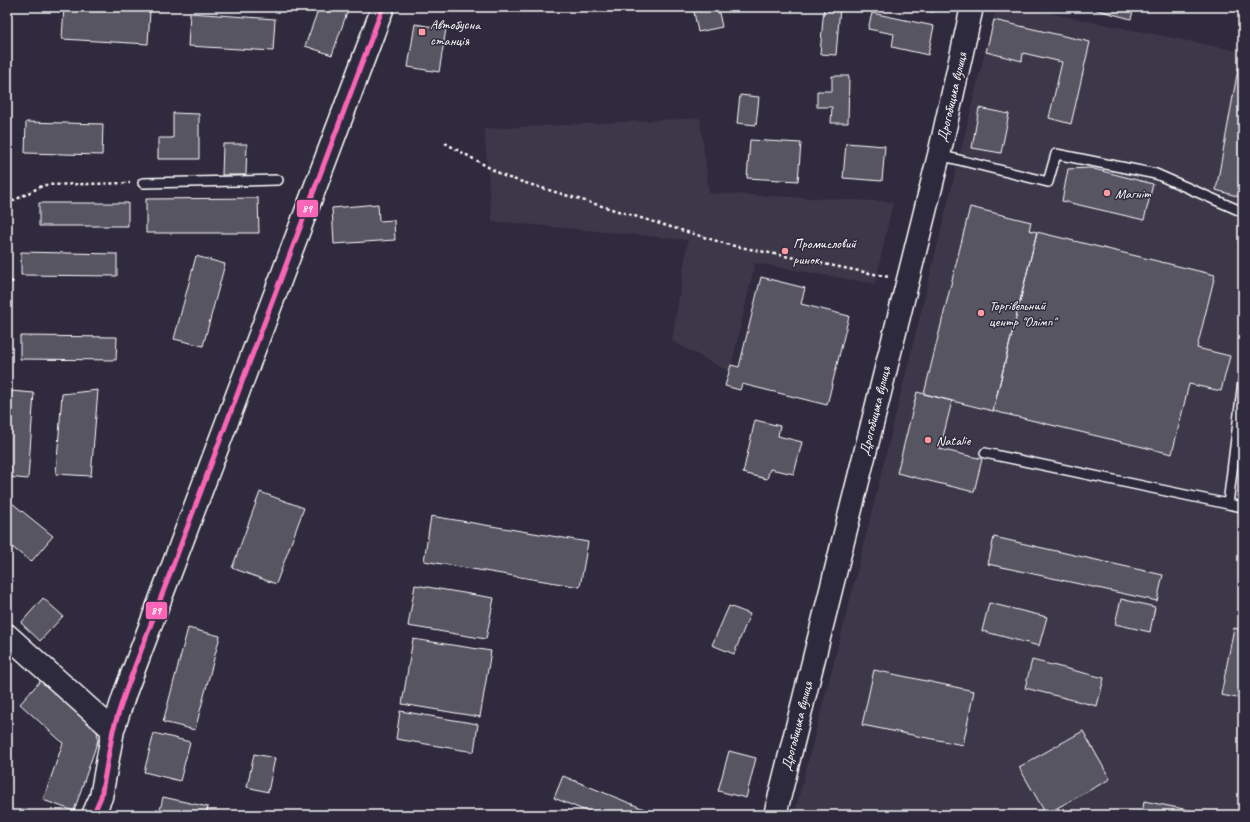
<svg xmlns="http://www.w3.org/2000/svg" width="1250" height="822" viewBox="0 0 1250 822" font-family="Caveat,sans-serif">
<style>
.built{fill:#3c3749}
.building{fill:#595564;stroke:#fff}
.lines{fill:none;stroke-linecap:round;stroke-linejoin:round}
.lane-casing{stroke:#fff;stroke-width:12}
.secondary-casing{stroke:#fff;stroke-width:25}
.path{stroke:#fff;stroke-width:2.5;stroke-dasharray:3 3;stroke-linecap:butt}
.lane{stroke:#2f2a3d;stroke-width:9}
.secondary{stroke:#2f2a3d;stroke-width:22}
.bus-1-casing{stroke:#2f2a3d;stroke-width:8}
.bus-1{stroke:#fa66b7;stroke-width:5}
.poi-dot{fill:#ff9aa2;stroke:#2f2a3d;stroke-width:1.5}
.labels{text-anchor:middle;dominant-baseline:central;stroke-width:3;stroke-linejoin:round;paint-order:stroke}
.poi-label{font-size:14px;fill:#fff;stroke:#2f2a3d;text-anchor:start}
.street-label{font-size:14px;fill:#fff;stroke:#2f2a3d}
.line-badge{stroke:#2f2a3d;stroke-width:1.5}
.badge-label{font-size:11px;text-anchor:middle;font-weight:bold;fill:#fff}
</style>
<rect width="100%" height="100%" fill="#2f2a3d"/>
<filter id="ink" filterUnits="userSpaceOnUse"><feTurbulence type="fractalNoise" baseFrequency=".025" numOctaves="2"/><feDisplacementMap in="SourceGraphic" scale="8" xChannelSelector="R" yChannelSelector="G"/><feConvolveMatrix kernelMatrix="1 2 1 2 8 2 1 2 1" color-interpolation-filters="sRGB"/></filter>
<g filter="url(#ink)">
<path class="built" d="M996,7h22l225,45v763h-449l56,-215z
M700,118l9,75 184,9 -18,82 -120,-21 -25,109 -58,-31 16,-101 -196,-19 -8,-92z"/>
<path class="building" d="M64,7l86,4 -2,33 -86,-5z
M319,7h30l-17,48 -27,-9z
M693,7h30l-5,1 4,19 -24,5z
M824,7h16l-4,48 -16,-1z
M910,7h24l-1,5z
M1086,7h48l-3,12z
M190,13l85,6 -2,32 -85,-5z
M872,13l62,13 -6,29 -36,-8 2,-13 -26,-5z
M994,20l96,22 -19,82 -22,-6 13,-56 -39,-9 -1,8 -36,-9z
M415,24l31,5 -7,43 -31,-5z
M1238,69l5,1v128l-27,-8z
M832,76h17l-1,47h-17l1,-16h-15v-16h15z
M740,95l19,2 -3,28 -19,-2z
M979,108l30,6 -8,39 -29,-5z
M173,113l26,1v45h-41v-21h15z
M26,122l77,2 -1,31 -77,-2z
M750,140l51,3 -3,38 -51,-3z
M846,143l39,3 -3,35 -39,-3z
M223,144h24l-1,31h-24z
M1090,168l63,16 -9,36 -82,-19 6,-32z
M258,198l1,35h-113v-34z
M39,203h89v23h-89z
M378,204l1,17 15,-1 1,20 -61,4 -2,-36z
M970,207l61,15 -2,8 8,2 -44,179 -69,-17z
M1037,232l178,43 -18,73 33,8 -9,35 -32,-7 -17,70 -179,-43z
M21,252l96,2v22l-96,-1z
M196,256l29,8 -22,82 -29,-7z
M761,277l44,11 -4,16 48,12 -22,89 -85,-21 -2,6 -15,-4 6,-21 8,2z
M20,336l97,1 -1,23 -96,-1z
M98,390l-7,86 -35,-2 6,-80z
M11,391l23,2 -6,86 -21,-2v-26z
M917,392l35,9 -12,48 42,10 -8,33 -77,-19z
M755,420l25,6 -2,10 24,6 -8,32 -24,-5 -3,10 -24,-6z
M260,492l44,16 -28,76 -44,-16z
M7,499l46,37 -22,26 -24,-19z
M431,516l157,26 -8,45 -156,-26z
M994,537l169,38 -6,26 -169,-37z
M415,585l79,13 -8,41 -78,-13z
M43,598l20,18 -23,25 -19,-18z
M1121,599l34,8 -5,25 -35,-8z
M989,603l58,14 -8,29 -57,-15z
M729,606l21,8 -16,40 -22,-9z
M188,628l32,8 -25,94 -32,-8z
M1234,628l9,2v69l-22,-4z
M413,639l78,12 -11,66 -78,-13z
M1032,660l72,18 -7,28 -72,-18z
M874,670l100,21 -11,54 -101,-20z
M41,680l56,50 1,10 -24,71 -31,-11 20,-57 -43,-39z
M400,711l78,13 -4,28 -78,-13z
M1083,731l27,48 -64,35 -27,-47z
M154,733l36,9 -10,39 -36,-9z
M729,751l27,7 -10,40 -28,-7z
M254,754l21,4 -7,34 -21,-5z
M563,776l91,37 -1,2h-57l-42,-17z
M163,797l45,10 -2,8h-47z
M1144,801l69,14h-71z"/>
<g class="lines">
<defs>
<path id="lane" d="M939,155l109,27 8,-28 100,20 87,38
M143,183l135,-3
M1243,381l-15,123 15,3
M985,453l243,51"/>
<path id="secondary" d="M7,635l106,95
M93,815l8,-18 12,-67 12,-37 258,-686
M775,815l164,-660 33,-148"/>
</defs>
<use href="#lane" class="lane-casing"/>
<use href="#secondary" class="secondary-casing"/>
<path class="path" d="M445,143l61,34 224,68 159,32
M7,204l37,-19 86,-2
M7,276l7,8"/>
<use href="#lane" class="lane"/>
<use href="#secondary" class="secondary"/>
<defs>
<path id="bus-1" d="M93,815l8,-18 12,-67 12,-37 258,-686"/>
</defs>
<use href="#bus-1" class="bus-1-casing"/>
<use href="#bus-1" class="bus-1"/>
</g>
</g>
<g class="poi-dot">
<rect x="418" y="28" width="8" height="8" rx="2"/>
<circle cx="1107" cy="193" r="4"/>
<circle cx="785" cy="251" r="4"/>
<circle cx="981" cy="313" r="4"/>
<circle cx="928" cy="440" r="4"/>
</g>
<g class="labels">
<g class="poi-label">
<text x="430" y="24">Автобусна<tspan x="430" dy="16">станція</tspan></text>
<text x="1115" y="193">Магніт</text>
<text x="793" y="243">Промисловий<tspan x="793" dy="16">ринок</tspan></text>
<text x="989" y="305">Торгівельний<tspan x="989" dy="16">центр "Олімп"</tspan></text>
<text x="936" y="440">Natalie</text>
</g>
<g class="street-label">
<text transform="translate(952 97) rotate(-77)">Дрогобицька вулиця</text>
<text transform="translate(875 411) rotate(-76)">Дрогобицька вулиця</text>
<text transform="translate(797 726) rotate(-76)">Дрогобицька вулиця</text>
</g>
</g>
<g class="line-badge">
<rect x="296" y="199" width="23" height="19" rx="4" fill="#fa66b7"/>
<rect x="145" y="601" width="23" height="19" rx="4" fill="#fa66b7"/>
</g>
<g class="badge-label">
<text x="307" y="212">89</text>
<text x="156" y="614">89</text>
</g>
<rect width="1250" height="822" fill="none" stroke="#2f2a3d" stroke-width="24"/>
<rect x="12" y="12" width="1226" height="798" fill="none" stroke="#fff" stroke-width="1.5" filter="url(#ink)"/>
</svg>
